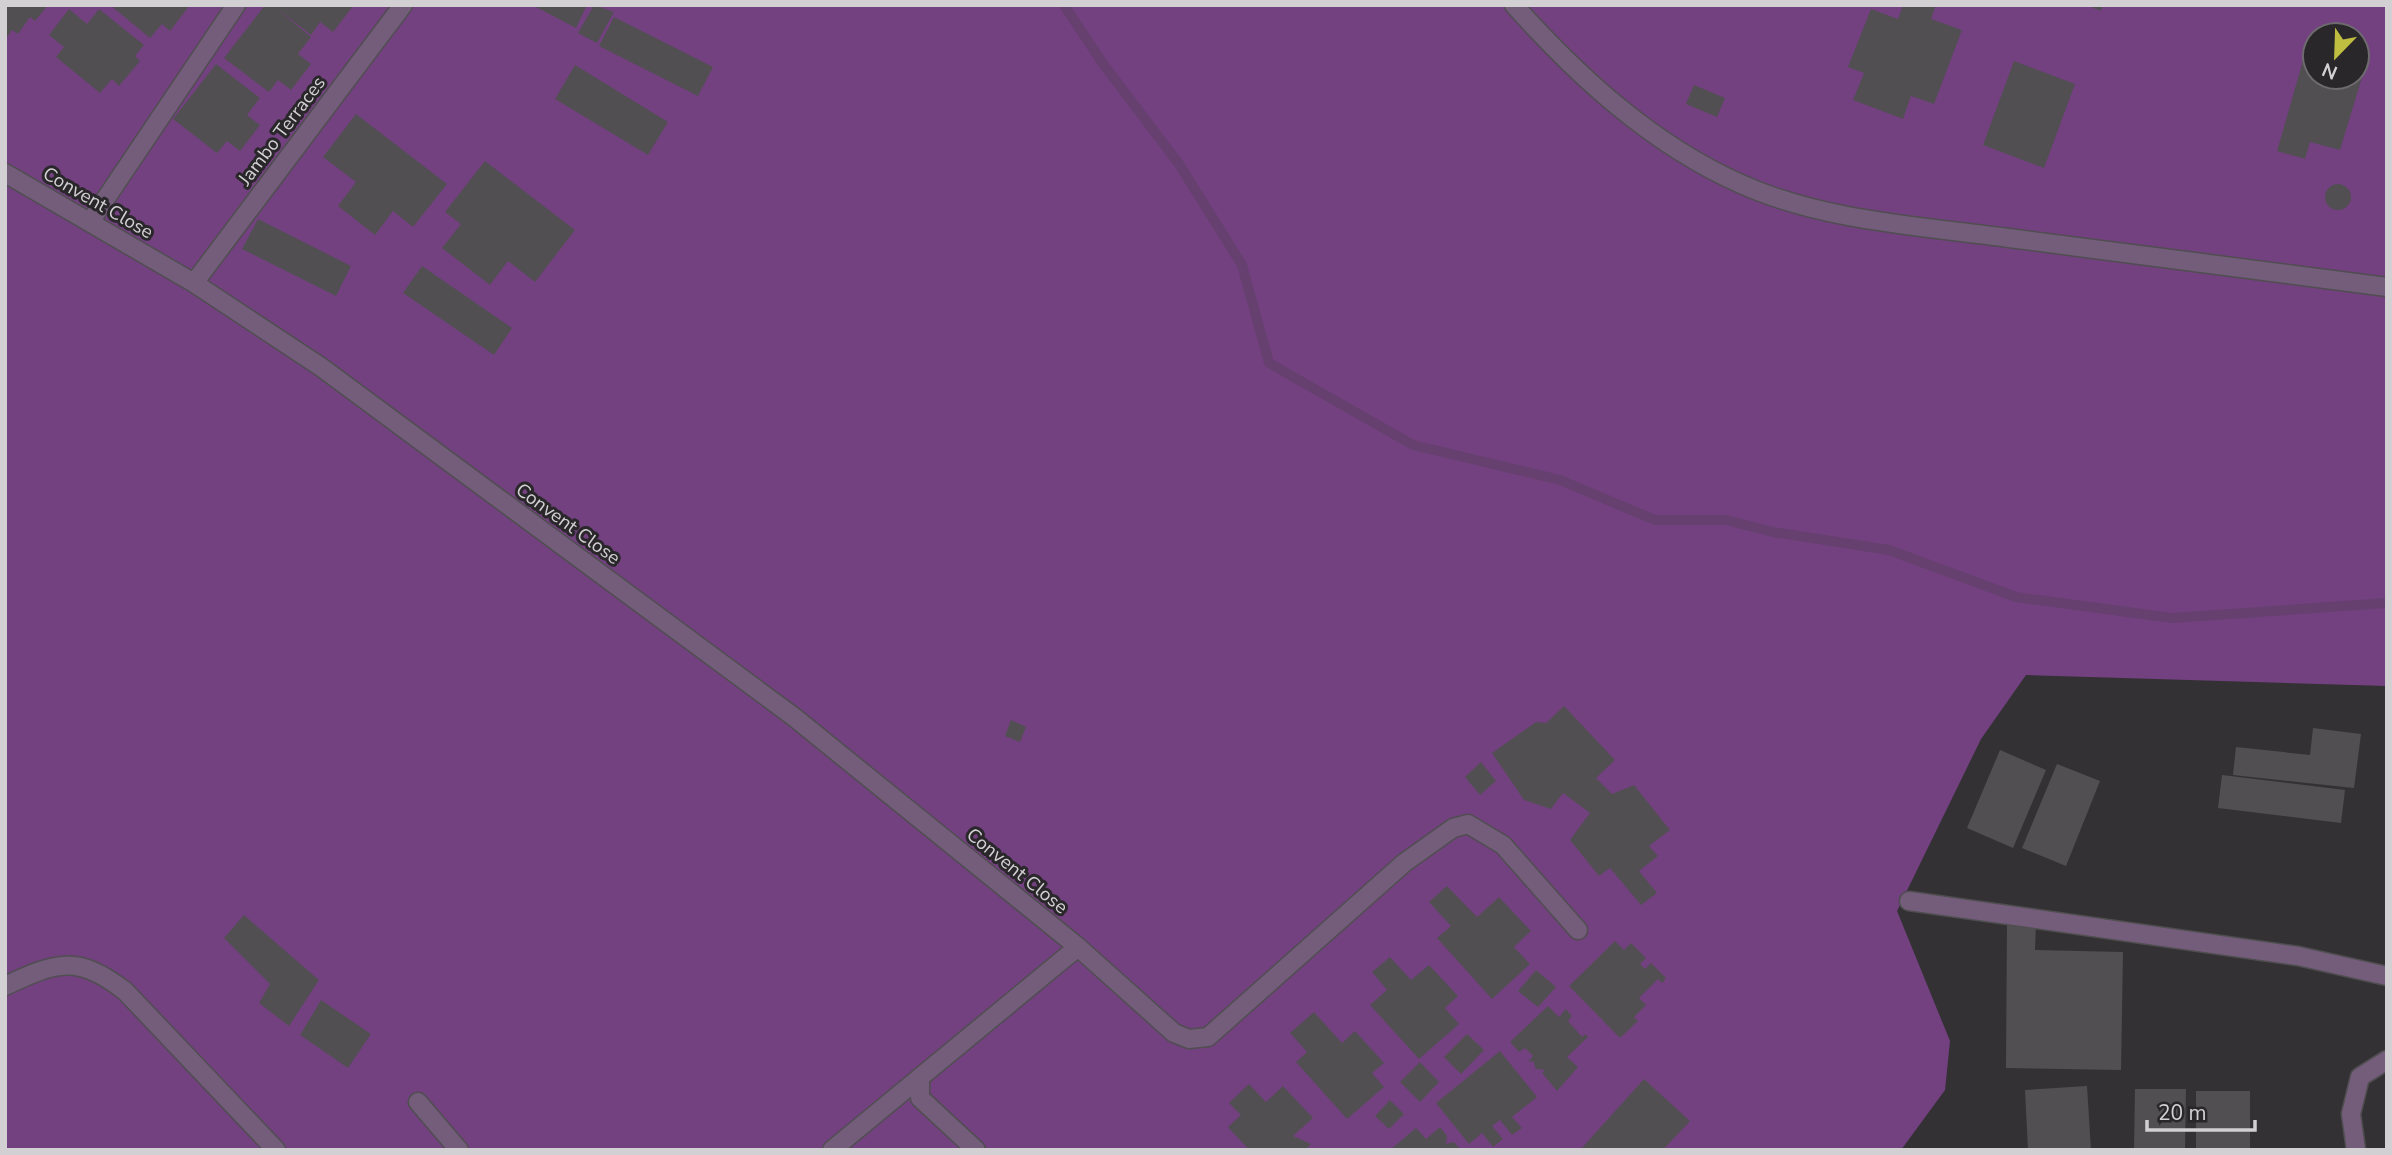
<svg xmlns="http://www.w3.org/2000/svg" width="2392" height="1155" viewBox="0 0 2392 1155" font-family="'Nunito Sans',sans-serif">
<style>
.green{fill:#734180;fill-rule:evenodd}
.lines{fill:none;stroke-linecap:round;stroke-linejoin:round}
.stream{stroke:#66406f;stroke-width:10}
.building{fill:#524f53}
.street-casing{stroke:#504e51;stroke-width:21}
.street{stroke:#735d7a;stroke-width:18}
.labels{text-anchor:middle;dominant-baseline:central;stroke-width:6;stroke-linejoin:round;paint-order:stroke}
.street-label{font-size:19px;fill:#d2d0d3;stroke:#2a272b}
</style>
<rect width="100%" height="100%" fill="#343135"/>
<path class="green" d="M5,5h2382v681l-361,-11 -45,64 -84,172 53,130 -5,49 -44,60h-1896zM2315,35h42v42h-42z"/>
<g class="lines">
<path class="stream" d="M1064,5l40,60 75,99 63,101 27,98 144,82 147,35 95,40h71l47,12 116,18 127,47 156,21 215,-15"/>
</g>
<path class="building" d="M5,5h43l-13,16 -5,-4 -12,17 -6,-4 -7,10z
M110,5h80l-20,26 -8,-7 -12,14z
M265,5h89l-21,27 -13,-10 -9,13 -35,-27 35,29 -13,17 13,10 -20,26 -13,-10 -9,12 -45,-34z
M532,5h55l-11,23z
M594,5l20,7 -17,31 -19,-10z
M1903,5h33l-5,14 31,11 -28,74 -23,-8 -8,23 -50,-19 11,-27 -16,-6 23,-58 27,10z
M2086,5h17l-2,6z
M69,9l18,15 12,-15 45,36 -9,11 5,5 -21,25 -7,-7 -12,14 -44,-36 8,-10 -15,-12z
M614,17l99,50 -15,29 -99,-50z
M2327,28l16,7h-19z
M2304,57l11,3v17h42v-5l6,2 -23,76 -30,-8 -5,17 -28,-8z
M2014,61l61,23 -31,84 -61,-23z
M216,64l44,34 -13,17 13,10 -20,26 -13,-10 -10,12 -44,-34z
M575,65l93,57 -20,33 -93,-56z
M1694,85l31,13 -8,19 -31,-13z
M356,114l91,70 -34,43 -20,-16 -18,24 -37,-29 18,-24 -33,-25z
M485,161l90,69 -40,52 -27,-21 -18,24 -48,-37 19,-24 -16,-12z
M2325 197a13 13 0 1 1 26 0a13 13 0 1 1-26 0Z
M258,219l93,47 -15,30 -94,-47z
M422,266l90,62 -18,27 -91,-62z
M1564,706l51,54 -19,18 16,16 22,-9 36,45 -21,16 9,10 -19,15 18,22 -16,12 -31,-37 -11,8 -29,-36 20,-27 -27,-20 -12,16 -27,-9 -32,-47 44,-31 10,1z
M1011,720l15,7 -6,15 -15,-6z
M2313,728l48,6 -7,54 -121,-13 3,-28 74,8z
M2000,750l46,20 -33,78 -46,-20z
M1481,762l15,19 -16,14 -15,-18z
M2057,764l43,17 -34,85 -44,-18z
M2222,775l123,15 -4,33 -123,-15z
M1447,886l30,31 22,-20 32,34 -17,16 16,17 -38,35 -55,-61 14,-12 -22,-24z
M244,915l75,65 -30,46 -30,-23 11,-19 -46,-46z
M2007,922h29l-1,28 88,2 -2,118 -115,-2z
M1615,941l9,9 7,-7 15,15 -6,6 5,5 6,-6 15,15 -4,5 -4,-4 -19,19 7,7 -12,12 4,4 -18,17 -51,-52z
M1390,957l21,23 18,-15 29,31 -13,12 14,16 -40,35 -49,-54 17,-15 -15,-18z
M1536,970l20,17 -18,20 -20,-16z
M321,1000l50,34 -23,34 -48,-33z
M1548,1006l11,11 7,-8 6,7 -4,5 14,16 4,-3 2,3 -21,20 11,10 -21,24 -15,-18 3,-3 -9,-1 -3,-8 -5,1 5,-6 -8,-8 -6,4 -9,-10z
M1314,1012l28,31 13,-12 29,32 -12,10 12,14 -37,32 -51,-57 11,-10 -17,-19z
M1467,1034l17,16 -23,24 -17,-17z
M1500,1051l37,46 -25,20 10,11 -10,7 -12,-15 -8,6 11,13 -10,8 -11,-14 -13,11 -33,-41z
M1420,1062l19,20 -19,20 -20,-20z
M1644,1079l46,42 -27,29h-83z
M1249,1084l17,18 17,-16 30,32 -20,18 18,8 -6,6h-56l-21,-23 13,-12 -12,-12z
M2087,1086l4,64h-63l-3,-60z
M2135,1089h51l-1,61h-51z
M2196,1091h54v59h-54z
M1390,1100l14,14 -15,15 -14,-13z
M1440,1127l7,9 -1,8 8,-2 7,8h-71l26,-22 10,11z"/>
<g class="lines">
<defs>
<path id="street" d="M1514,5c65,72 137,139 227,179 82,37 179,42 268,54 126,16 252,33 378,49
M5,173l189,110 127,84 473,350 284,230 96,86 15,6 19,-2 196,-174 49,-35 15,-4 35,21 75,85
M90,222l146,-217
M194,283l209,-278
M1909,901l389,55 89,20
M5,986c51,-24 72,-32 120,5l151,159
M920,1077v21l56,52
M418,1102l41,48
M832,1150l246,-203
M2356,1150l-5,-36 9,-37 27,-17"/>
</defs>
<use href="#street" class="street-casing"/>
<use href="#street" class="street"/>
</g>
<g class="labels">
<g class="street-label">
<text transform="translate(282 131) rotate(-53)">Jambo Terraces</text>
<text transform="translate(98 203) rotate(30)">Convent Close</text>
<text transform="translate(568 524) rotate(36)">Convent Close</text>
<text transform="translate(1017 871) rotate(39)">Convent Close</text>
</g>
</g>
<rect width="2392" height="1155" fill="none" stroke="#d2d0d3" stroke-width="14"/>
<g transform="translate(2336 56) rotate(203)"><circle r="33" fill="#2a272b" stroke="#6d6b6e" stroke-width="2"/>
<path d="M0-5L12 26L0 18L-12 26Z" fill="#bfbe41"/>
<text y="-10" font-size="19" font-weight="bold" text-anchor="middle" fill="#d2d0d3">N</text>
</g>
<path d="M2147 1120v10h108v-10" fill="none" stroke="#d2d0d3" stroke-width="3.5"/>
<text x="2158" y="1120" font-size="21" fill="#d2d0d3" stroke="#2a272b" stroke-width="5" paint-order="stroke">20 m</text>
</svg>
